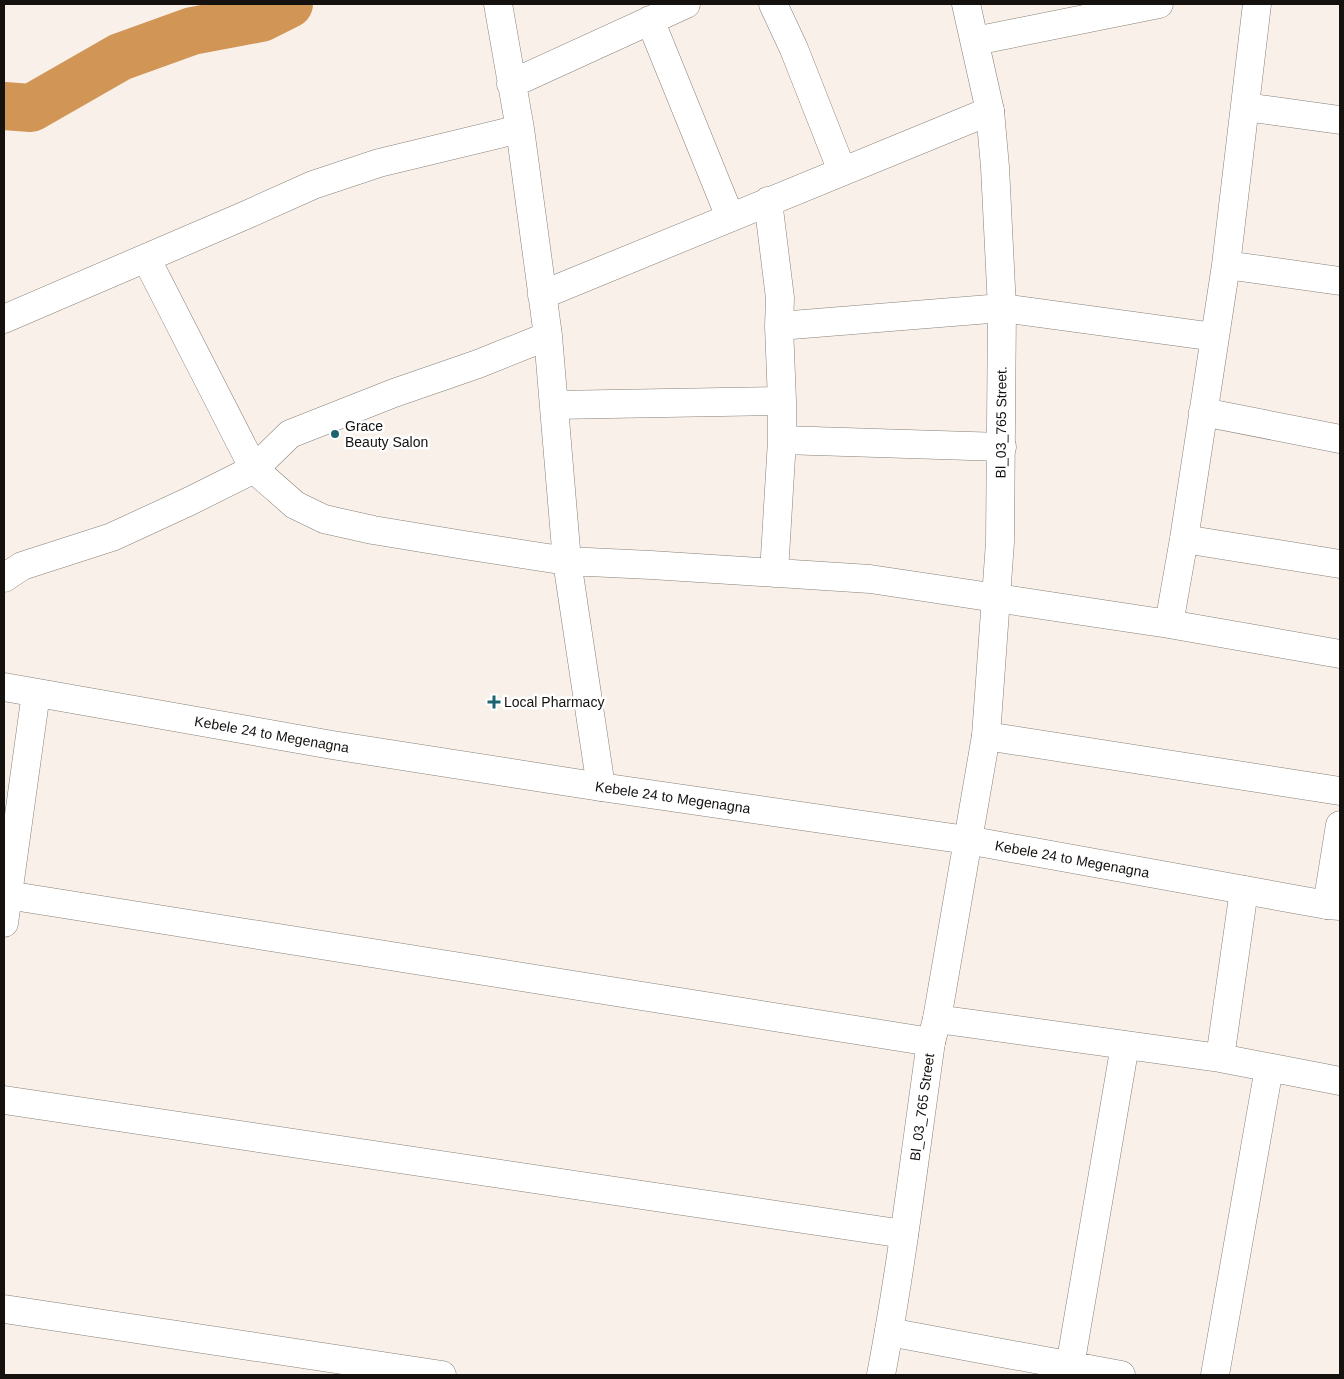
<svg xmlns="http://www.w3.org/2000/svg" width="1344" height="1379" viewBox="0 0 1344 1379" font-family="Helvetica,sans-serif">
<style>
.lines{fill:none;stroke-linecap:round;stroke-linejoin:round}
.river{stroke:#d19556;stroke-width:48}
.minor-casing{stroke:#878079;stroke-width:29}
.tertiary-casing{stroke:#878079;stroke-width:29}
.secondary-casing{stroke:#878079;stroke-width:29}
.minor{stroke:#fff;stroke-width:28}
.tertiary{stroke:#fff;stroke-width:28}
.secondary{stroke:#fff;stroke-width:28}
.poi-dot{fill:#1d6473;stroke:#fff;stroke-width:2}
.labels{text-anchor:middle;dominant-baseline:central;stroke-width:5;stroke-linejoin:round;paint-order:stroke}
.street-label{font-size:14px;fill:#14110f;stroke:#fff}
.poi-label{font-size:14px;fill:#14110f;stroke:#fff;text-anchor:start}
</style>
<rect width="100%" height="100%" fill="#f9f0e9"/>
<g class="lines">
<path class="river" d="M4,106l27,2 89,-51 72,-26 69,-13 28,-14"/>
<defs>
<path id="minor" d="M498,4l22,125 28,207 19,225 34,226
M773,4l21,45 48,122
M1257,4l-31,261 114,16
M650,20l80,197
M975,41l184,-37
M511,84l175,-80
M1245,107l95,13
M768,201l12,97 -1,28 3,75v39l-8,133
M146,258l108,211 41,36 29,14 49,11 91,15 103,16 84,4 219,14 299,45 171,30
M542,295l448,-184
M4,319l242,-104 67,-30 66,-22 141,-34
M779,326l223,-18 213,29
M554,405l228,-4
M1203,412l137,27
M782,440l220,7
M1184,539l156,25
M4,578l18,-12 90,-29 78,-36 64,-32 36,-35 104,-41 84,-29 70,-28
M1169,624l15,-85 42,-274
M986,736l354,55
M7,895l924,147
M1327,905l13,-80
M4,923l32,-230
M937,1019l283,39 120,23
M1220,1058l24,-168
M4,1100l900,134
M4,1309l438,66
M889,1332l232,43
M1070,1366l55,-321
M1215,1375l54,-307"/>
<g id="tertiary">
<path id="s1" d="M881,1375c21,-110 34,-222 50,-333l6,-23 49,-283 14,-194 2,-234 -7,-141 -5,-56 -24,-107"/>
</g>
<g id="secondary">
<path id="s2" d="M4,687l328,58 269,42 366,53 360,65 13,1"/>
</g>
</defs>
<use href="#minor" class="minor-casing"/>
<use href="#tertiary" class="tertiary-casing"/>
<use href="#secondary" class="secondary-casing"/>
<use href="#minor" class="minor"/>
<use href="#tertiary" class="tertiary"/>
<use href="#secondary" class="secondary"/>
</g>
<g class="poi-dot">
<circle cx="335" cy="434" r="5"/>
<path d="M491.5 694.5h5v5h5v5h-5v5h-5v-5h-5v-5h5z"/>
</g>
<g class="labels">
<g class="street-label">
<text stroke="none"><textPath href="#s1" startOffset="962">Bl_03_765 Street.</textPath></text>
<text stroke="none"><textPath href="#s2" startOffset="272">Kebele 24 to Megenagna</textPath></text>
<text stroke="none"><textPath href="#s2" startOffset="678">Kebele 24 to Megenagna</textPath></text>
<text stroke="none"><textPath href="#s2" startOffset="1082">Kebele 24 to Megenagna</textPath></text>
<text stroke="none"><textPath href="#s1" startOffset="271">Bl_03_765 Street</textPath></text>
</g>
<g class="poi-label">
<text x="345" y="426">Grace<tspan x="345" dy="16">Beauty Salon</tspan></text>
<text x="504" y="702">Local Pharmacy</text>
</g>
</g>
<rect width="1344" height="1379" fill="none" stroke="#14110f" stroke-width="10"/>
</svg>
